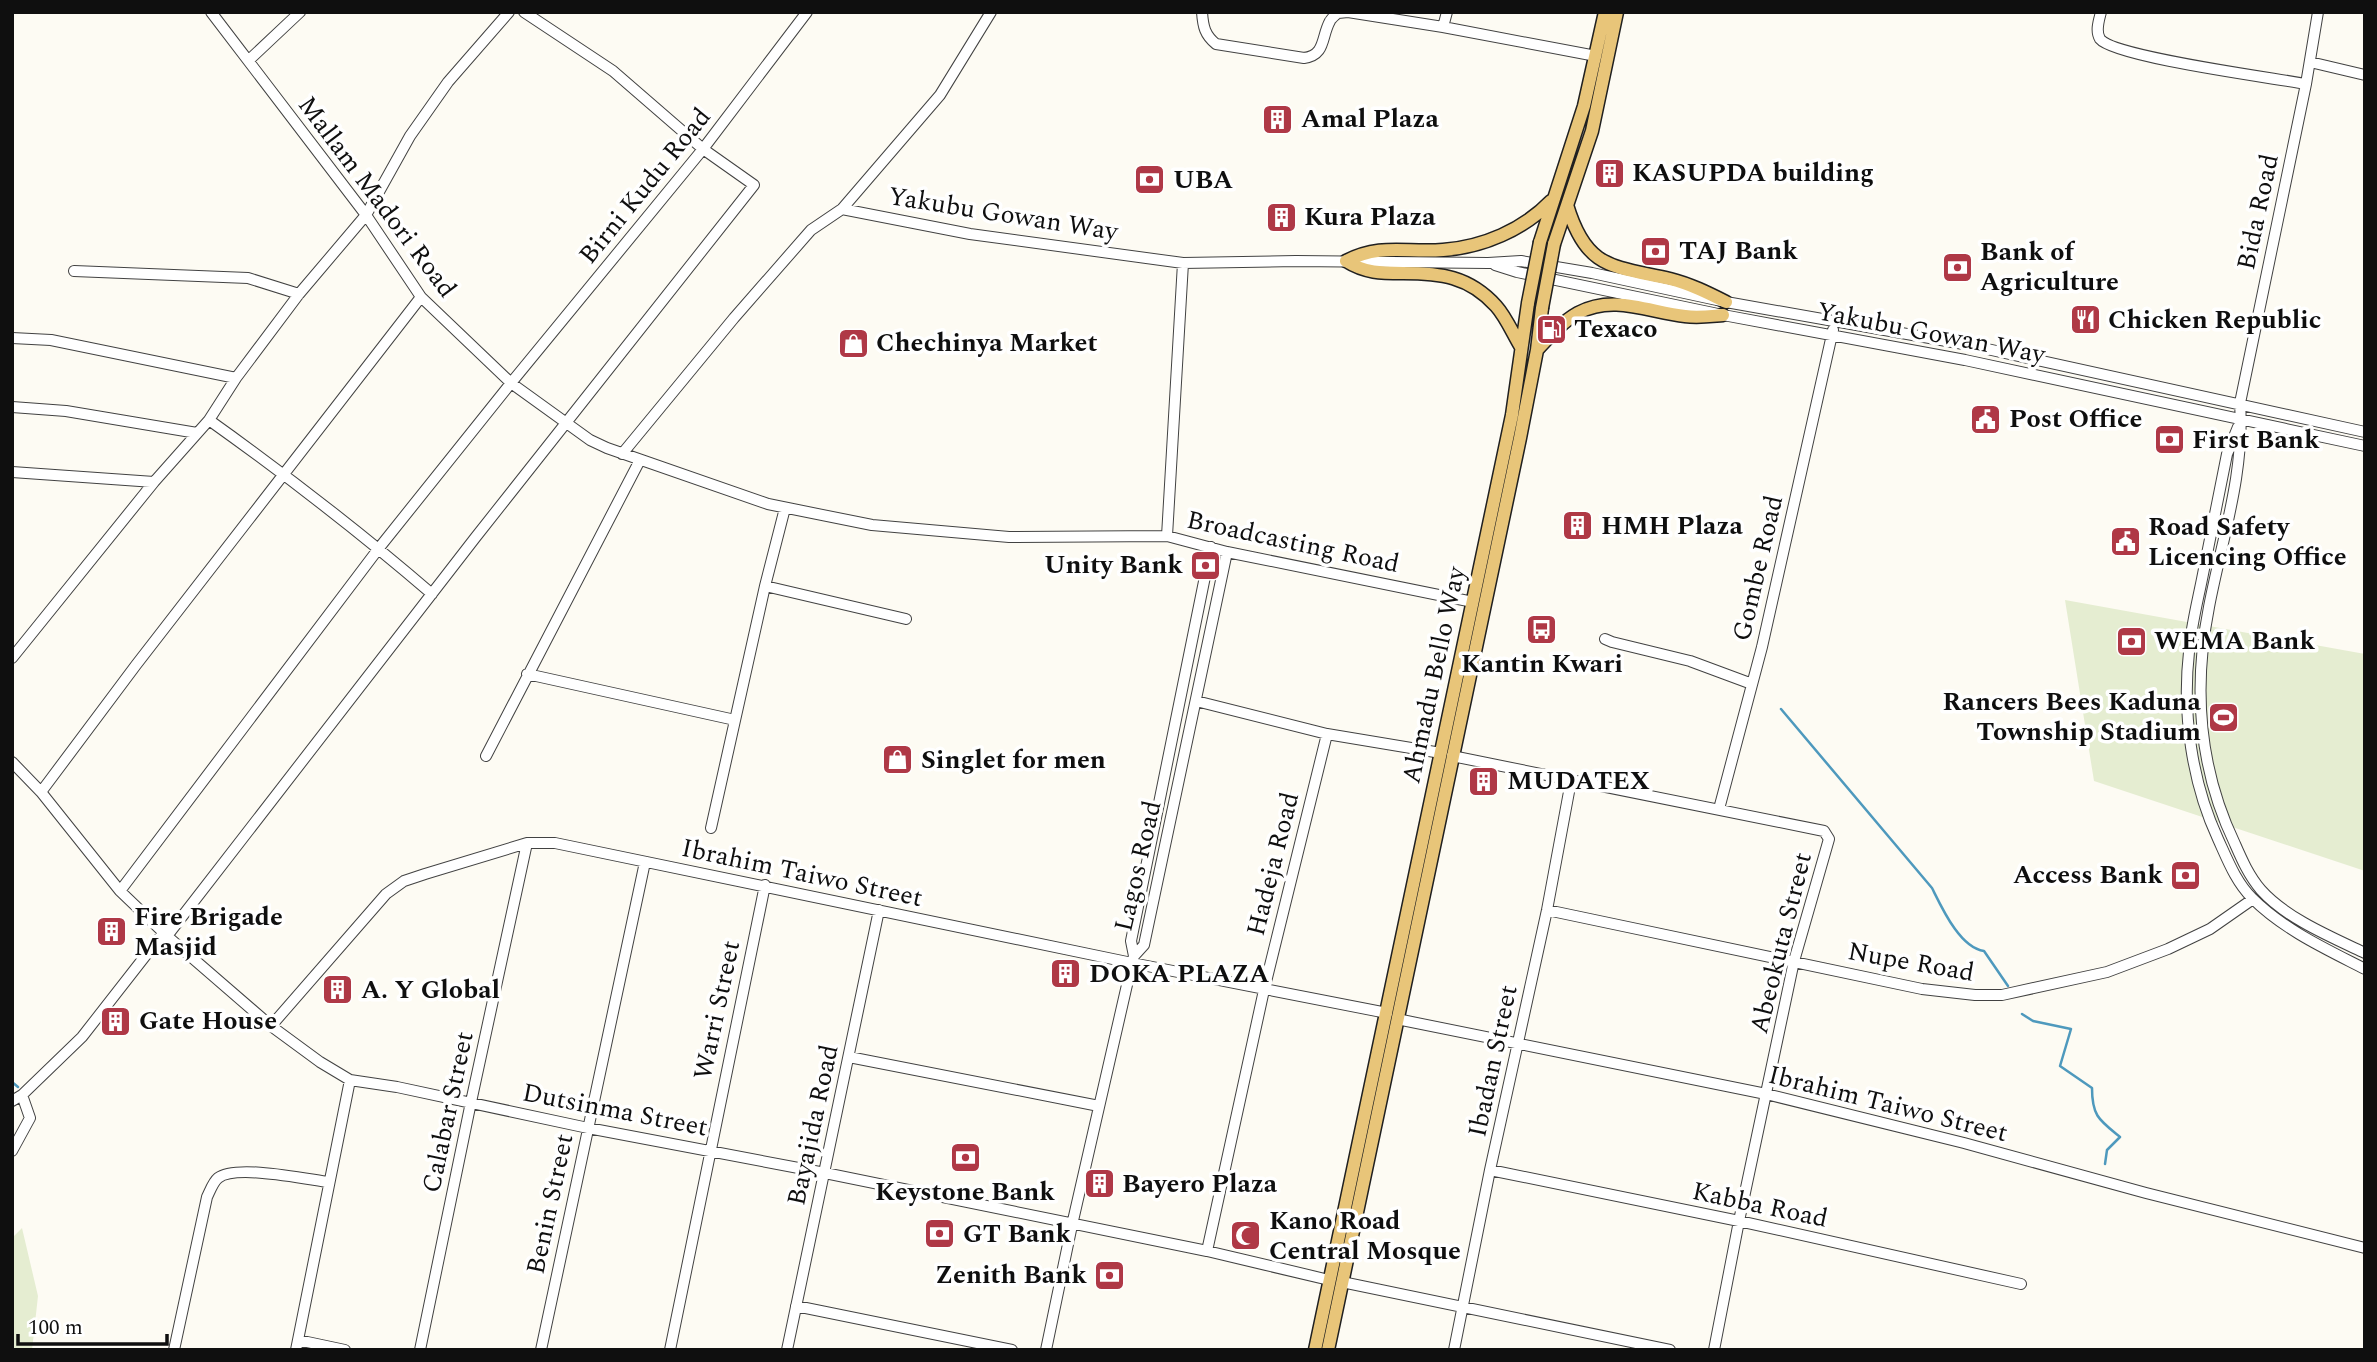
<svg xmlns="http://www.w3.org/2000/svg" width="2377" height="1362" viewBox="0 0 2377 1362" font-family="Spectral,serif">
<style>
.pitch{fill:#e5edd1}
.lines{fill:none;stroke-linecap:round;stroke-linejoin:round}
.stream{stroke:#4e99bd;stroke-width:2.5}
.minor-casing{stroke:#424242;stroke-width:12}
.major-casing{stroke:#202020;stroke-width:15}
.minor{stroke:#fff;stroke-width:10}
.major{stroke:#e8c579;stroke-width:12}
.major-bridge-casing{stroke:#202020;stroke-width:15;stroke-linecap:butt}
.major-bridge{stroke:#e8c579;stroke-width:12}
.labels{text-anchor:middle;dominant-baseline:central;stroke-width:7;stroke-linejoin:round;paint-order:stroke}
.poi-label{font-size:26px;font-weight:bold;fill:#0f0f0f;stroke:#fff;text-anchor:start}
.street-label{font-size:26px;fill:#0f0f0f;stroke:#fff}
</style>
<rect width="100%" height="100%" fill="#fdfbf3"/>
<path class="pitch" d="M2065,600l300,54v217l-271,-90z
M22,1228l16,68 -6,54h-20v-112z"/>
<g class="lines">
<path class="stream" d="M1781,709l151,179c10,20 28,60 52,63l24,35
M2022,1014l11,7 38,8 -11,37 32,22c0,28 7,32 28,49l-13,13 -2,14
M12,1082l6,5"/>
<defs>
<path id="minor" d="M211,12l155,203 55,82 90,86 79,57 17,8 161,56 104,21 137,12 158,-1 60,16 246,50
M1202,12c1,15 3,23 14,32l88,14c22,-3 17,-21 26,-37 0,-1 7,-8 8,-8l10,-1 95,15 153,29
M2101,12c-2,8 -6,19 -1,27 14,18 174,39 206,45
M2318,12l-12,72 -66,319c5,69 -18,136 -31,204 -16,81 -10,162 26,237 7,16 14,32 26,46 25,28 70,47 104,63
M1443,27l4,-15
M249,60l51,-48
M2310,62l55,13
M842,209l98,-114 51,-83
M1495,265l22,7 206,43 242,45 400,86
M74,271l174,7 51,16
M12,338l39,2 185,38
M12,407l54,4 131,22
M2238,427l-11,27c-8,40 -16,80 -24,120 -5,26 -12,52 -14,78 -7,62 3,131 29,187 10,22 18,43 34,59 32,32 74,51 113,71
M622,454l112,-136 77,-88 31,-21 128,25 213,29 113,-2 192,2 33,-2 71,12 134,29 243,43 396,87
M12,472l142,10
M1167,536l16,-273
M765,586l141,33
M432,594c-72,-62 -146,-119 -223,-174l27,-42 63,-84 67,-79 44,-79 38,-54 61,-70
M1605,639l7,3 78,19 62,23
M12,658l142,-176 55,-62
M527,674l208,46
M1196,701l131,33 114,19
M486,756l154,-296
M1452,756l372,75 5,8 -35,122 -55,260 -25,129
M12,762l29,30 79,99 47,45 104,90 49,36 30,18 47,7 191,41 237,45 382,78 122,29
M41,792l95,-127 285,-368
M1719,809l43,-162 71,-317
M711,828l54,-242 20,-78
M120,891l259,-343 132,-165 192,-234 104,-137
M1547,910l375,79 53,6h27l105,-23 61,-23 42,-20 43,-30
M167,936l308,-398 279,-353 -51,-36 -90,-78 -89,-59
M1134,956l-3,-15 80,-394
M1397,1019l369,75 198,49 182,50 219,55
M271,1026l115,-132 18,-13 21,-7 102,-31h28l577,120 255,50
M849,1057l250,49
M12,1101l10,-6 60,-58 82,-105
M12,1151l18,-33 -8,-23
M1490,1170l249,51 282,63
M1207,1251l57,-261 63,-256
M1342,1282l328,68
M796,1306l216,44
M298,1340l47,10
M174,1350l33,-153c3,-6 6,-15 11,-19 17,-14 88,1 110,4
M296,1350l54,-270
M420,1350l51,-248 56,-259
M541,1350l104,-488
M670,1350l95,-465
M787,1350l92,-440
M1046,1350l26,-125 60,-262 2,-7 10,-11 83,-393
M1454,1350l36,-180 57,-260 24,-129"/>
<path id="major" d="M1567,205c19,64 45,61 103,74 20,5 38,14 56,23
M1540,242l44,-136 21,-94
M1554,244l38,-113 25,-119
M1346,261c35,-18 60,-8 97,-11 40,-3 80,-20 108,-49
M1346,261c19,12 35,12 57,12 37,0 66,3 93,33 10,11 17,28 25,41
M1537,350c12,-13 25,-28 41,-37 35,-19 71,-1 107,3 13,2 26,0 38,-1
M1315,1350l197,-935 16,-112
M1328,1350l192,-912 17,-88 5,-42"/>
</defs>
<use href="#minor" class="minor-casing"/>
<use href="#major" class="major-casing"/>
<use href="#minor" class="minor"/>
<use href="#major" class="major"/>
<defs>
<path id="major-bridge" d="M1528,303l12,-61
M1542,308l12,-64"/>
</defs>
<use href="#major-bridge" class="major-bridge-casing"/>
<use href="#major-bridge" class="major-bridge"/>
</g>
<defs>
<symbol id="building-square" viewBox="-11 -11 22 22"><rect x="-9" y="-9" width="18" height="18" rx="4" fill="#af3846" stroke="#fff"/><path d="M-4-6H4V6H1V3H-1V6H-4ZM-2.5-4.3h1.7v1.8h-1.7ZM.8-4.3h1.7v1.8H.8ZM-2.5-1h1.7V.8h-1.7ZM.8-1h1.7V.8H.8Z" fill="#fff"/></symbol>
<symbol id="bank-square" viewBox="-11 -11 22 22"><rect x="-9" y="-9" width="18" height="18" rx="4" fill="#af3846" stroke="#fff"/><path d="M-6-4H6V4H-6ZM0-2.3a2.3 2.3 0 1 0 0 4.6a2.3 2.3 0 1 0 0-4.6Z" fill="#fff"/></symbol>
<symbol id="restaurant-square" viewBox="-11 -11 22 22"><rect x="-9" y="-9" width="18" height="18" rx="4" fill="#af3846" stroke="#fff"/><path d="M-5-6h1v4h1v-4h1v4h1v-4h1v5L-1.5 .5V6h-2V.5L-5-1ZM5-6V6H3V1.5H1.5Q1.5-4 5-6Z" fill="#fff"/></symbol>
<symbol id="fuel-square" viewBox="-11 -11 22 22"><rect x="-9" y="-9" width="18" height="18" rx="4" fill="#af3846" stroke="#fff"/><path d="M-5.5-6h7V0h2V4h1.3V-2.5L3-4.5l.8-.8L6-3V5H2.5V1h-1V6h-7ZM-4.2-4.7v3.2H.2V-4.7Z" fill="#fff"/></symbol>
<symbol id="shop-square" viewBox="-11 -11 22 22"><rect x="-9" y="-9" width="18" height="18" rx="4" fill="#af3846" stroke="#fff"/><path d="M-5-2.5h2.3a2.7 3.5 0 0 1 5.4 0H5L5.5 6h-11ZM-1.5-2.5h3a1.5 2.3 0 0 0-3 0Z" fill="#fff"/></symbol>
<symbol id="civic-square" viewBox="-11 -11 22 22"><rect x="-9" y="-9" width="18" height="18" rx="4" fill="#af3846" stroke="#fff"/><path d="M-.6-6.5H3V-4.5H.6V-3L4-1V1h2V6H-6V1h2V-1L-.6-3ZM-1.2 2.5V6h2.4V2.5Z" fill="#fff"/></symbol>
<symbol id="bus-square" viewBox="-11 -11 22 22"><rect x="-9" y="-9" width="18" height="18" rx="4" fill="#af3846" stroke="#fff"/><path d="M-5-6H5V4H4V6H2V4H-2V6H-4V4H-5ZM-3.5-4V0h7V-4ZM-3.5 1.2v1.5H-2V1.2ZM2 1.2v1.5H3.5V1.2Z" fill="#fff"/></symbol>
<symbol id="stadium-square" viewBox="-11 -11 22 22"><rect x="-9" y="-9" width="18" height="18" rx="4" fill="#af3846" stroke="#fff"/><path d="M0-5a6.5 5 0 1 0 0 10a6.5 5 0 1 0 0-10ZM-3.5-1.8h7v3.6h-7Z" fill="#fff"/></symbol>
<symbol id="mosque-square" viewBox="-11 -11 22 22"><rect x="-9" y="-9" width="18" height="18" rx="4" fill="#af3846" stroke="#fff"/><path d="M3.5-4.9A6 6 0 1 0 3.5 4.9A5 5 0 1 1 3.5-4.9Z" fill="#fff"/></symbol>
</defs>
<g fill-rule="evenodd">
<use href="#building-square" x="1260" y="102" width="35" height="35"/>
<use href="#building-square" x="1592" y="156" width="35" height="35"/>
<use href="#bank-square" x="1132" y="162" width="35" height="35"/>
<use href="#building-square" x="1264" y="200" width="35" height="35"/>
<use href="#bank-square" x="1638" y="234" width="35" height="35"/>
<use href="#bank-square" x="1940" y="250" width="35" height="35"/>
<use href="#restaurant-square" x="2068" y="302" width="35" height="35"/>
<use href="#fuel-square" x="1534" y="312" width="35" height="35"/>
<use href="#shop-square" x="836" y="326" width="35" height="35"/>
<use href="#civic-square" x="1968" y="402" width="35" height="35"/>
<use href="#bank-square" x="2152" y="422" width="35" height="35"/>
<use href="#building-square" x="1560" y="508" width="35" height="35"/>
<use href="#civic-square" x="2108" y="524" width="35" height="35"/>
<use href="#bank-square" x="1188" y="548" width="35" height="35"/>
<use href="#bus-square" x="1524" y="612" width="35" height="35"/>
<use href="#bank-square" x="2114" y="624" width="35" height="35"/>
<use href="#stadium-square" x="2206" y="700" width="35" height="35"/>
<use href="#shop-square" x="880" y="742" width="35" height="35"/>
<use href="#building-square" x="1466" y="764" width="35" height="35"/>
<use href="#bank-square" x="2168" y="858" width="35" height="35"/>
<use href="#building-square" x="94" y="914" width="35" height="35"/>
<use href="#building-square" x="1048" y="956" width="35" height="35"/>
<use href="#building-square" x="320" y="972" width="35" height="35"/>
<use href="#building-square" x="98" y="1004" width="35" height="35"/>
<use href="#bank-square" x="948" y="1140" width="35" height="35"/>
<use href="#building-square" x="1082" y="1166" width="35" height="35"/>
<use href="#bank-square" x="922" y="1216" width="35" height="35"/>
<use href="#mosque-square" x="1228" y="1218" width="35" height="35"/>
<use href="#bank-square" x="1092" y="1258" width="35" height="35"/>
</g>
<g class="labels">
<g class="poi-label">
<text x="1301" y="119">Amal Plaza</text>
<text x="1632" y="173">KASUPDA building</text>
<text x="1173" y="180">UBA</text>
<text x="1304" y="217">Kura Plaza</text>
<text x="1679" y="251">TAJ Bank</text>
<text x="1980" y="252">Bank of<tspan x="1980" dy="30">Agriculture</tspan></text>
<text x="2108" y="320">Chicken Republic</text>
<text x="1574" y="329">Texaco</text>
<text x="876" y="343">Chechinya Market</text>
<text x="2009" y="419">Post Office</text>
<text x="2192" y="440">First Bank</text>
<text x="1601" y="526">HMH Plaza</text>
<text x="2148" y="527">Road Safety<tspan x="2148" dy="30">Licencing Office</tspan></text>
<text x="1183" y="565" text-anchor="end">Unity Bank</text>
<text x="2154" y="641">WEMA Bank</text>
<text x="1542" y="664" text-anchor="middle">Kantin Kwari</text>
<text x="2201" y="702" text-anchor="end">Rancers Bees Kaduna<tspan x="2201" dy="30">Township Stadium</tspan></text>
<text x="921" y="760">Singlet for men</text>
<text x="1507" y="781">MUDATEX</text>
<text x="2163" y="875" text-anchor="end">Access Bank</text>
<text x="134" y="917">Fire Brigade<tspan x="134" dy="30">Masjid</tspan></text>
<text x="1089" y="974">DOKA PLAZA</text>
<text x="361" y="990">A. Y Global</text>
<text x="139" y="1021">Gate House</text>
<text x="1122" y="1184">Bayero Plaza</text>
<text x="965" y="1192" text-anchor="middle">Keystone Bank</text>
<text x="1269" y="1221">Kano Road<tspan x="1269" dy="30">Central Mosque</tspan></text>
<text x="963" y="1234">GT Bank</text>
<text x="1087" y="1275" text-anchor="end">Zenith Bank</text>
</g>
<g class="street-label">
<text transform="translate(645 186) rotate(-51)">Birni Kudu Road</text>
<text transform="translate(377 197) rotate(53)">Mallam Madori Road</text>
<text transform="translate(2258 212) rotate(-78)">Bida Road</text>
<text transform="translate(1003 214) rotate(9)">Yakubu Gowan Way</text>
<text transform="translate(1931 333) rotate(11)">Yakubu Gowan Way</text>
<text transform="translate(1293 542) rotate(12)">Broadcasting Road</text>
<text transform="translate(1758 568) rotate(-77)">Gombe Road</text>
<text transform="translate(1434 675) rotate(-78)">Ahmadu Bello Way</text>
<text transform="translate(1273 864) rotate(-76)">Hadeja Road</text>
<text transform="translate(1138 866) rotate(-77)">Lagos Road</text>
<text transform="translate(802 873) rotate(12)">Ibrahim Taiwo Street</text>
<text transform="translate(1781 943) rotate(-76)">Abeokuta Street</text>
<text transform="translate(1911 962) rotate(10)">Nupe Road</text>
<text transform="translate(717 1010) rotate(-78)">Warri Street</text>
<text transform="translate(1493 1061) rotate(-78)">Ibadan Street</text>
<text transform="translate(1888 1104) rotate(14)">Ibrahim Taiwo Street</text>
<text transform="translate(615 1110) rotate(11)">Dutsinma Street</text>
<text transform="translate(448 1112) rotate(-78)">Calabar Street</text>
<text transform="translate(813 1125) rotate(-78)">Bayajida Road</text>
<text transform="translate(550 1204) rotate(-78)">Benin Street</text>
<text transform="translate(1760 1205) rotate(12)">Kabba Road</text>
</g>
</g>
<rect width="2377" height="1362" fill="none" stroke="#0f0f0f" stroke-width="28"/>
<path d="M18 1334v10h149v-10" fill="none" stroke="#0f0f0f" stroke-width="3.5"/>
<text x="28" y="1334" font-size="21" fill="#0f0f0f" stroke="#ffffff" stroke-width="5" paint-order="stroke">100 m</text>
</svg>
